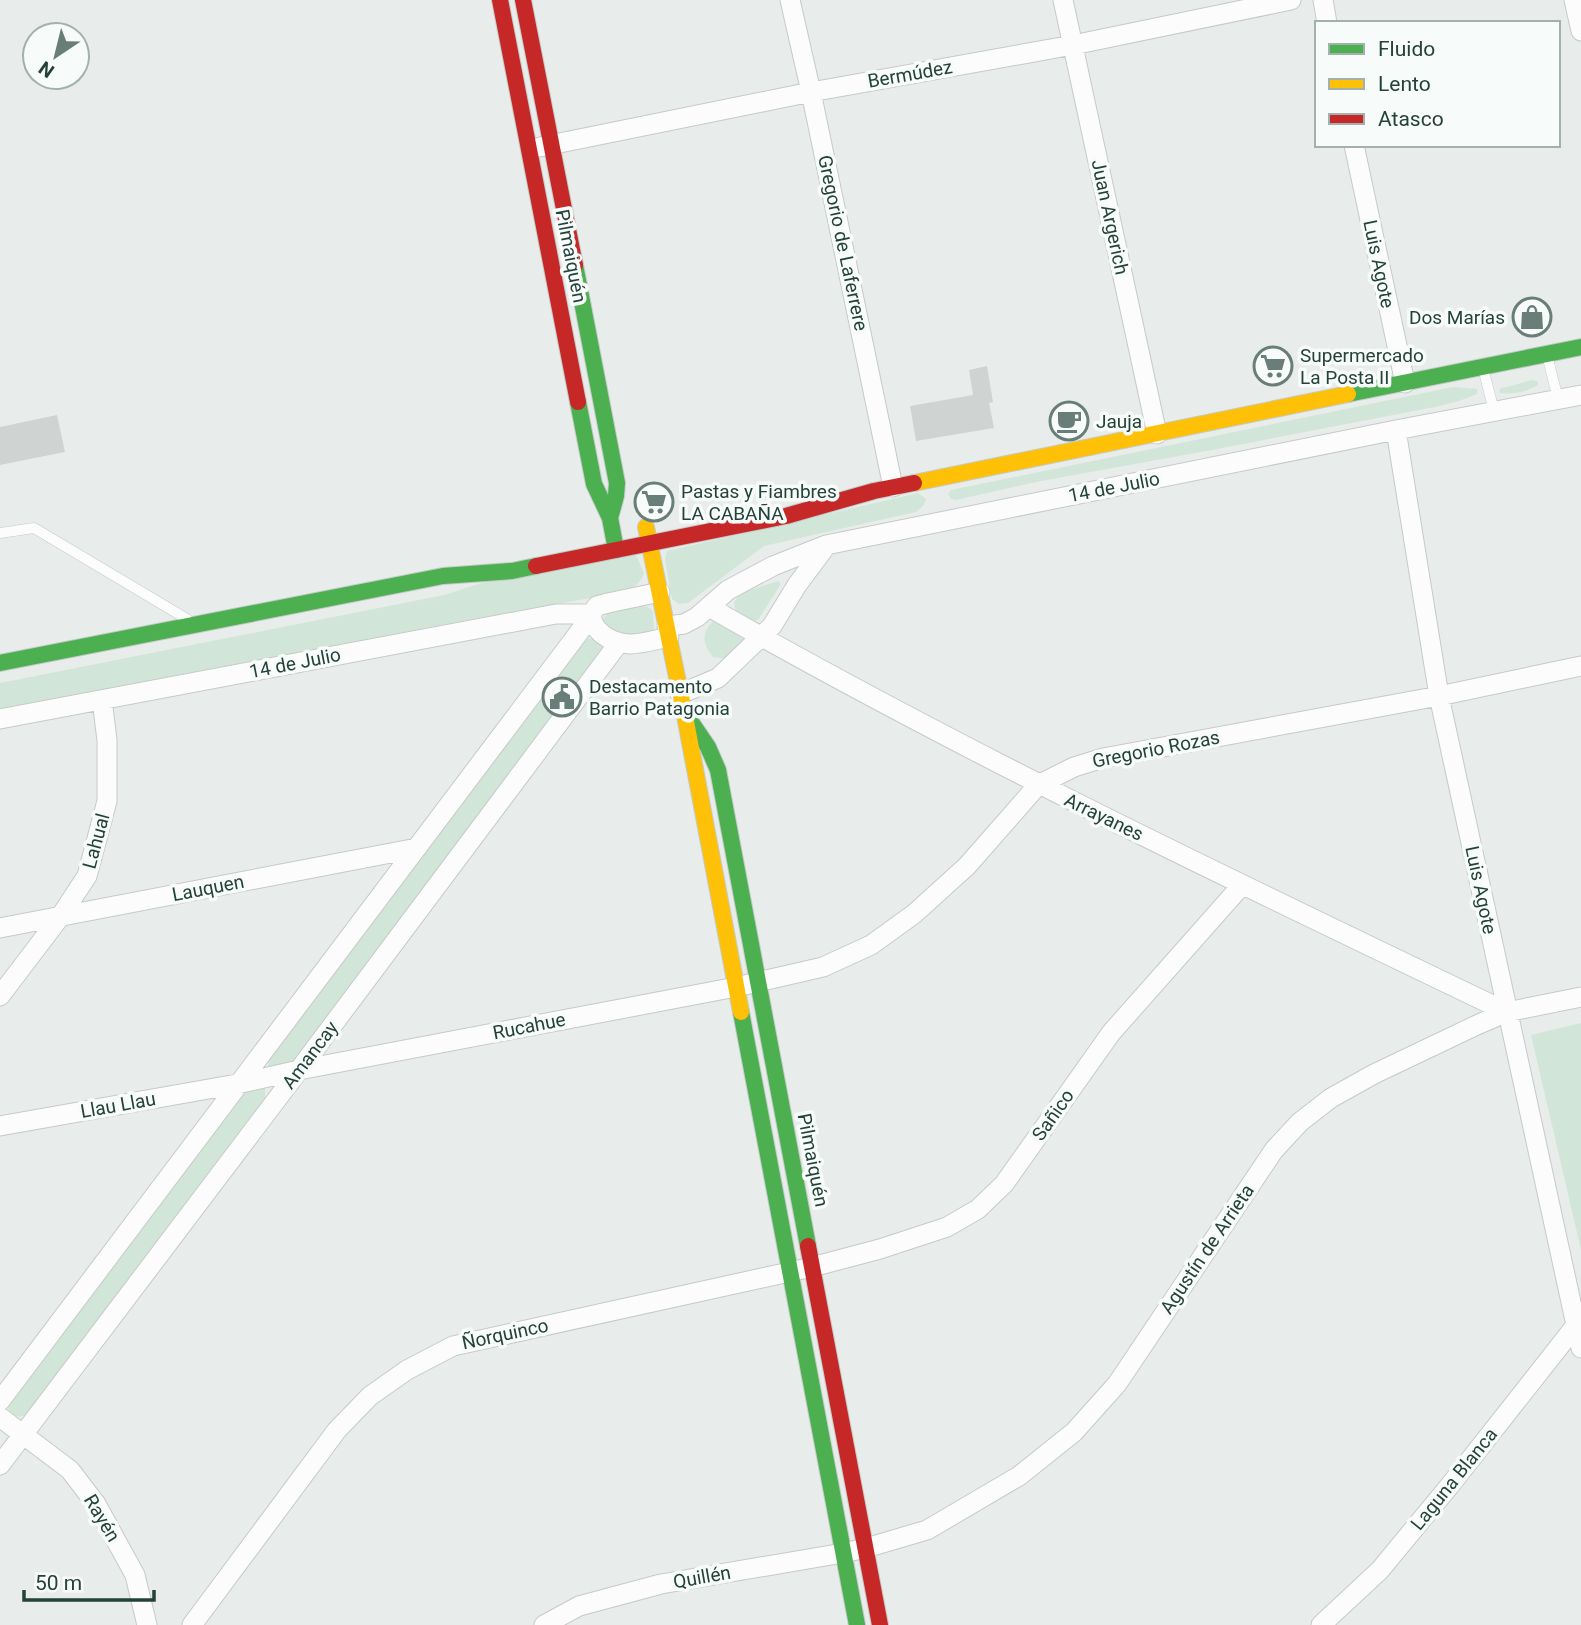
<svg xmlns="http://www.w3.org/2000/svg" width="1581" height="1625" viewBox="0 0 1581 1625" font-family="Roboto,sans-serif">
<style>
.green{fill:#d1e6d8}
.building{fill:#cfd4d2}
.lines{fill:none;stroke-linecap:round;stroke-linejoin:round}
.lane-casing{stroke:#c5cac8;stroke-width:11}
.street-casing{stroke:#c5cac8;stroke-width:21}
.fast-casing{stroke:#c3cbc8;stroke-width:18}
.slow-casing{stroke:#c3cbc8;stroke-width:18}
.jam-casing{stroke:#c3cbc8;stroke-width:18}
.lane{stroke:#fcfcfc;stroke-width:10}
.street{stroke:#fcfcfc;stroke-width:19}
.fast{stroke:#4caf50;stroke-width:16}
.slow{stroke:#ffc107;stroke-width:16}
.jam{stroke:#c62828;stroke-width:16}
.labels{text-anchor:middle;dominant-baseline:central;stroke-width:7;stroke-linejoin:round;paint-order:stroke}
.street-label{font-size:19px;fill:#24423a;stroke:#f7fbf9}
.poi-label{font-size:19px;fill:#24423a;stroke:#f7fbf9;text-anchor:start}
</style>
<rect width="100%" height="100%" fill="#e8edeb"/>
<path class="green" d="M1532,380l6,1v4c-12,7 -24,10 -38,8l-1,-4z
M1453,387l24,2v5l-18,7 -24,6 -223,43 -176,32 -80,18 -5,-1 -3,-5 3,-4z
M918,493l8,6 -2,6 -8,7 -152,34 -76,57 -9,1 -7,-5 -7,-39 2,-9z
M634,550l10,23c-3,10 -10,15 -20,19l-151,27 -473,90v-26l444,-88 63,-20z
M778,581l3,3 -23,36 -8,1 -15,-11 -1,-7 3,-6 10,-6z
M641,606l7,1 5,4 1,18 -5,4 -26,4 -20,-12v-6l6,-8z
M714,620l31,18 1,7 -17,14 -16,-2c-11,-14 -12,-24 1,-37z
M586,638l10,1 8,8 -315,421 -17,1 -4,-4v-6z
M1581,1023v227l-50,-215z
M260,1084l5,4v13l-236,312c-9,6 -16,4 -21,-5l2,-6 236,-313z"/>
<path class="building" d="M987,366l6,36 -4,1 5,25 -78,13 -6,-35 63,-11 -4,-25z
M57,415l8,37 -65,13v-38z"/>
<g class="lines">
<defs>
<path id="lane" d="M1547,355l11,44
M1483,368l11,43
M0,533l34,-5 153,91"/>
<path id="street" d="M790,0l21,92 82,395
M1063,0l94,434
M1323,0l4,23
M1574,0l7,31
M1354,145l51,238
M540,147l271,-55 262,-47 218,-45
M1396,430l43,266 142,652
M660,592l-52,11 -11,3 -6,8c1,9 4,14 11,20 22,17 42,8 67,3
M709,607c259,148 529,276 798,405
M667,626l17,-2 13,-7 31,-27 45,-24 53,-21 570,-115 185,-35
M680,694l38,-16 54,-52 25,-41 29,-39
M0,719l556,-105h35
M0,928l417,-80
M0,996l60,-79 27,-41 20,-75v-61l-5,-40
M0,1126l237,-42 62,-14 437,-83 87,-20 48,-22 43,-31 53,-48 71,-81 36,-18 29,-9 336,-62 142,-30
M0,1401c191,-256 385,-510 577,-766l5,-7 10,-6
M0,1417l70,53 26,34 39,71 12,50
M0,1465l299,-395 319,-426
M192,1625l145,-195 33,-34 37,-26 46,-24 359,-79 68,-18 67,-22 31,-18 26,-25 107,-151 131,-148
M544,1625l35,-19 82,-22 182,-31 23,-5 61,-18 92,-54 55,-44 43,-48 157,-234 26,-28 31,-24 43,-24 105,-50 28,-12 74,-15
M1321,1625l59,-55 71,-86 126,-160"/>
<path id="fast" d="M575,265l42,218 -1,13 -6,22
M1348,394l233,-47
M578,402l16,82 16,34 6,32
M0,663l443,-87 69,-5 24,-5
M691,722l17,25 10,23 90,476
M741,1012l116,613"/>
<path id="slow" d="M914,483l434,-89
M646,527l38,184 57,301"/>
<path id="jam" d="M500,0l78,402
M523,0l52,265
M536,566l250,-50 88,-25 40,-8
M808,1246l72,379"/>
</defs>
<use href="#lane" class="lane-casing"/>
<use href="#street" class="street-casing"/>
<use href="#fast" class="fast-casing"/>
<use href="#slow" class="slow-casing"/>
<use href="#jam" class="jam-casing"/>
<use href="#lane" class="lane"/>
<use href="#street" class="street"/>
<use href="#fast" class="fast"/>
<use href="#slow" class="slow"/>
<use href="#jam" class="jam"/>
</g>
<defs>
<symbol id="shop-ring" viewBox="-11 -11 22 22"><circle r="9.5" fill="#f7fbf9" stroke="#697e78" stroke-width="1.5"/><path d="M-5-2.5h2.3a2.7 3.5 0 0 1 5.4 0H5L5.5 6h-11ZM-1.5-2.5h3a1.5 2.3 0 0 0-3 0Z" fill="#697e78"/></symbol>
<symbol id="supermarket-ring" viewBox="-11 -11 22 22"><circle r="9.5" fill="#f7fbf9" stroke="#697e78" stroke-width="1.5"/><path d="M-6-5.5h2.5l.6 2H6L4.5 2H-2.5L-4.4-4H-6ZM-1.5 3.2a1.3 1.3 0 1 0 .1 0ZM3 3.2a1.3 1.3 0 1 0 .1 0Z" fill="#697e78"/></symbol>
<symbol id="cafe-ring" viewBox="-11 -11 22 22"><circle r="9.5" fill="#f7fbf9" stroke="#697e78" stroke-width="1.5"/><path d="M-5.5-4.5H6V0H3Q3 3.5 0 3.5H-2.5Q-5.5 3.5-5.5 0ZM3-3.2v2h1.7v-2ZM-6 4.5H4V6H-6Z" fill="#697e78"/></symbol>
<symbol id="civic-ring" viewBox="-11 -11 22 22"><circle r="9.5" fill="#f7fbf9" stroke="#697e78" stroke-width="1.5"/><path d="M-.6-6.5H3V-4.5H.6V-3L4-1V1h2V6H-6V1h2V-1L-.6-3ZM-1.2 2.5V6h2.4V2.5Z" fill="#697e78"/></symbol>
</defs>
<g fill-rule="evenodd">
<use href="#shop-ring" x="1510" y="295" width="44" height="44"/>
<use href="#supermarket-ring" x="1251" y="344" width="44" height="44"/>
<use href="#cafe-ring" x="1047" y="399" width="44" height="44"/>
<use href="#supermarket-ring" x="632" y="480" width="44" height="44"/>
<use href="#civic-ring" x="540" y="675" width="44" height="44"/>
</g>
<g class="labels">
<g class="street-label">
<text transform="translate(910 74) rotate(-10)">Bermúdez</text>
<text transform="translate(1110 217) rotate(78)">Juan Argerich</text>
<text transform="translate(843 243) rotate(78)">Gregorio de Laferrere</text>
<text transform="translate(571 256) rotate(79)">Pilmaiquén</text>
<text transform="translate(1379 264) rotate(78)">Luis Agote</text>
<text transform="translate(1114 487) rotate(-11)">14 de Julio</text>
<text transform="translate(295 663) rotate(-11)">14 de Julio</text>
<text transform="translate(1156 749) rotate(-11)">Gregorio Rozas</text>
<text transform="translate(1104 817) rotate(26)">Arrayanes</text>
<text transform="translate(96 841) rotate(-75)">Lahual</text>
<text transform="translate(208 888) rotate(-11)">Lauquen</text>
<text transform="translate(1481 890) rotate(78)">Luis Agote</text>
<text transform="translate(529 1026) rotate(-11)">Rucahue</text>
<text transform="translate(310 1055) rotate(-53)">Amancay</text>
<text transform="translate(118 1105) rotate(-10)">Llau Llau</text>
<text transform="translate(1053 1115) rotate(-55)">Sañico</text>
<text transform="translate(813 1160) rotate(79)">Pilmaiquén</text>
<text transform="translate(1207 1249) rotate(-56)">Agustín de Arrieta</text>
<text transform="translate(505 1334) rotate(-12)">Ñorquinco</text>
<text transform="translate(1454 1479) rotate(-51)">Laguna Blanca</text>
<text transform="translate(102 1518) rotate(59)">Rayén</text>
<text transform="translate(702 1577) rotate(-10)">Quillén</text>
</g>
<g class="poi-label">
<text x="1505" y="317" text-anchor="end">Dos Marías</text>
<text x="1300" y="355">Supermercado<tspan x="1300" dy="22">La Posta II</tspan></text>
<text x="1096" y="421">Jauja</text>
<text x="681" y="491">Pastas y Fiambres<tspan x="681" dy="22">LA CABAÑA</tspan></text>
<text x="589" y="686">Destacamento<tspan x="589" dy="22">Barrio Patagonia</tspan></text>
</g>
</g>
<rect x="1315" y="21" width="245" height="126" fill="#f7fbf9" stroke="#a3b1ad" stroke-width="2"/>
<rect x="1329" y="44" width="35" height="10" fill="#4caf50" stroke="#a3b1ad" stroke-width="2"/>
<text x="1378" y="56" font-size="21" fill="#24423a">Fluido</text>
<rect x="1329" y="79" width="35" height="10" fill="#ffc107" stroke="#a3b1ad" stroke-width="2"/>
<text x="1378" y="91" font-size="21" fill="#24423a">Lento</text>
<rect x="1329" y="114" width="35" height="10" fill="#c62828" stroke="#a3b1ad" stroke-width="2"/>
<text x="1378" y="126" font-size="21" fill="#24423a">Atasco</text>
<g transform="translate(56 56) rotate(215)"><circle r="33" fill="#f7fbf9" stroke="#a3b1ad" stroke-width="2"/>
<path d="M0-5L12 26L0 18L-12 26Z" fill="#697e78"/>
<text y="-10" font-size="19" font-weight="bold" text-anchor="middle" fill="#24423a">N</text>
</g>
<path d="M24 1590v10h130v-10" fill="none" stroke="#24423a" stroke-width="3.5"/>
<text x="35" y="1590" font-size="21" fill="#24423a" stroke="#f7fbf9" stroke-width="5" paint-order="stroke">50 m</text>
</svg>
